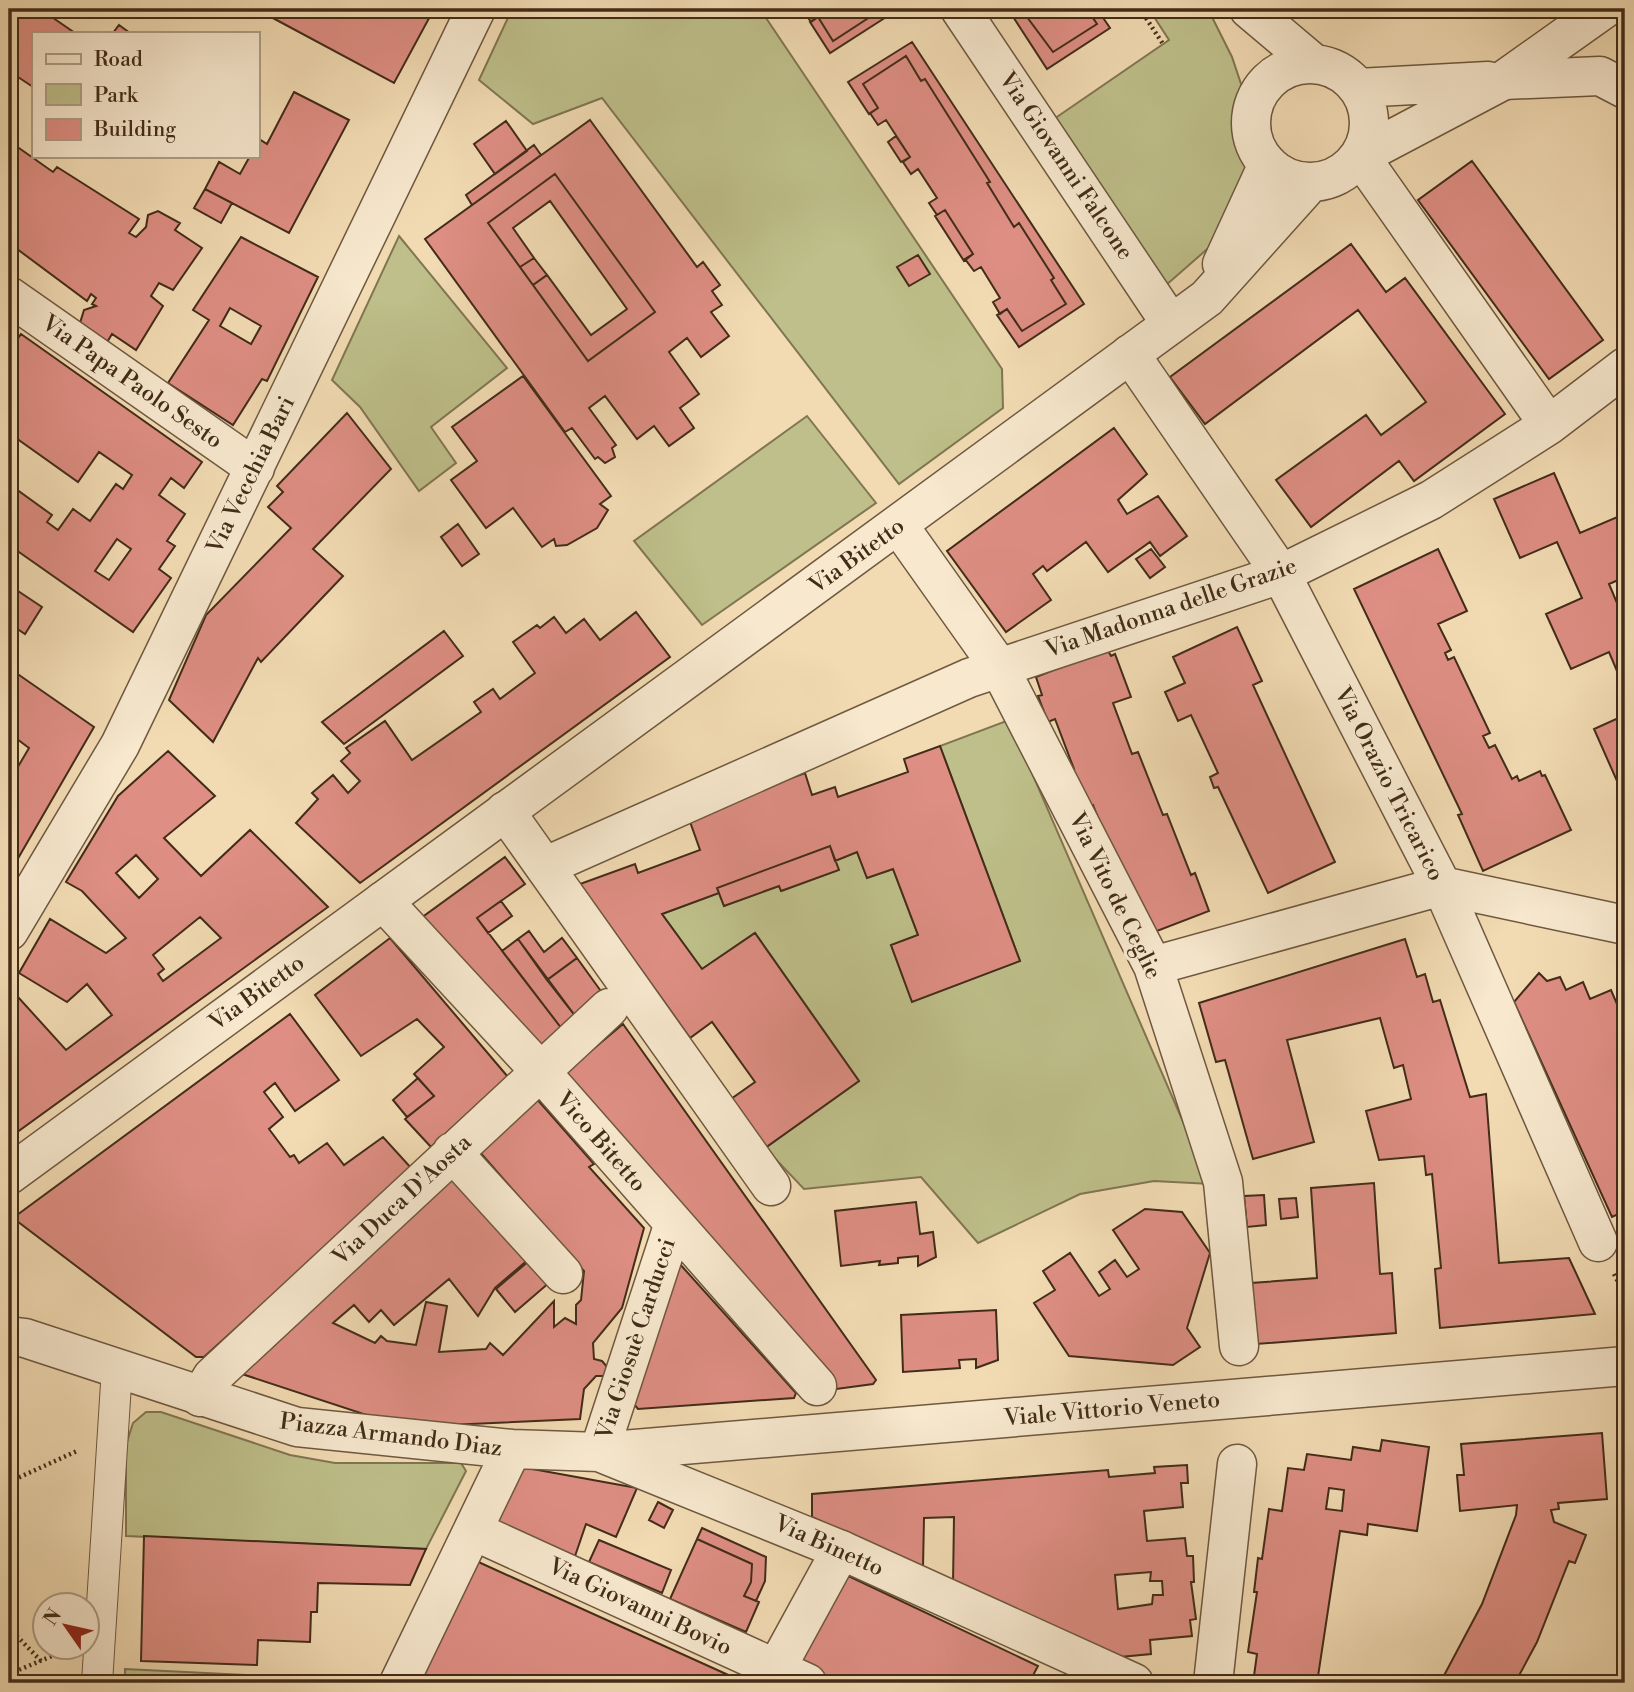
<svg xmlns="http://www.w3.org/2000/svg" width="1634" height="1692" viewBox="0 0 1634 1692" font-family="'Libre Bodoni',serif">
<style>
.green{fill:#bebf8a;stroke:#807652;stroke-width:2}
.building{fill:#de8e83;stroke:#422c19;stroke-width:2;fill-rule:evenodd}
.lines{fill:none;stroke-linecap:round;stroke-linejoin:round}
.pedestrian-casing{stroke:#6e5840;stroke-width:32}
.minor-casing{stroke:#6e5840;stroke-width:41}
.tertiary-casing{stroke:#6e5840;stroke-width:41}
.path{stroke:#422c19;stroke-width:4.5;stroke-dasharray:2 3.5;stroke-linecap:butt}
.pedestrian{stroke:#f7e8ce;stroke-width:30}
.minor{stroke:#f7e8ce;stroke-width:38}
.tertiary{stroke:#f7e8ce;stroke-width:38}
.labels{text-anchor:middle;dominant-baseline:central;stroke-width:7;stroke-linejoin:round;paint-order:stroke}
.street-label{font-size:23px;fill:#422c19;stroke:#f7e8ce}
</style>
<rect width="100%" height="100%" fill="#f2dbb3"/>
<filter id="stains"><feTurbulence type="fractalNoise" baseFrequency=".00286" numOctaves="4"/><feColorMatrix values="0 0 0 0 .2 0 0 0 0 .09 0 0 0 0 .02 0 0 0 .5 -.17"/></filter>
<radialGradient id="worn" r=".72"><stop offset=".6" stop-color="#630" stop-opacity="0"/><stop offset="1" stop-color="#630" stop-opacity=".3"/></radialGradient>
<path class="green" d="M512,9h248l242,360 1,39 -104,76 -297,-386 -69,26 -54,-44z
M1149,9h59l24,48 18,54 2,55 -39,78 -48,42 -111,-167 115,-79z
M399,236l108,132 -76,59 25,36 -37,28 -59,-84 -28,-27z
M807,416l69,87 -174,122 -68,-84z
M1009,720l201,464 -56,-3 -74,13 -102,49 -57,-66 -117,12 -39,-41 94,-67 -104,-148 -53,36 -40,-55 57,-21 5,13 55,-20 3,5 56,-21 -3,-9 22,-9 10,26 26,-9 25,66 -27,10 21,56 108,-40 -80,-215z
M146,1412h15l129,43 45,8h126l5,8 -40,78 -300,-13v-91l7,-22z
M125,1669l241,12 -241,2z"/>
<path class="building" d="M9,9h31l35,24h-42v54l-24,-16z
M256,9h178l-40,74z
M802,9h71l3,4 -43,28 -15,-24 -7,5z
M873,9h19l2,3 -64,41 -20,-31 8,-5 15,24 43,-28z
M1008,9h13l32,43 44,-28 -10,-15h10l13,19 -63,41z
M1021,9h66l10,15 -44,28z
M119,25l11,8h-17z
M912,42l172,262 -65,43 -22,-32 10,-6 15,22 44,-27 -15,-24 3,-2 -35,-55 -5,4 -27,-44 3,-1 -65,-103 -4,2 -15,-25 -43,28 15,24 -9,6 -21,-32z
M906,56l15,25 4,-2 65,103 -3,1 27,44 5,-4 35,55 -3,2 15,24 -44,27 -15,-22 -7,5 -7,-12 7,-4 -19,-31 -7,4 -9,-12 8,-5 -28,-44 -8,5 -8,-12 8,-5 -19,-29 -7,5 -8,-12 7,-5 -24,-37 -8,5 -8,-12 8,-5 -15,-24z
M294,92l55,28 -60,113 -84,-44 14,-27 21,12 10,-18h7l2,-17 8,5z
M590,120l107,147 6,-5 17,23 -8,6 10,14 -11,7 18,24 -28,21 -14,-19 -18,14 30,42 -19,14 14,20 -25,18 -15,-20 -17,13 -32,-43 -16,12 27,37 -4,3 3,9 -10,6 -7,-6 -3,2 -23,-31 -7,4 -140,-193zM555,174l100,138 -67,49 -100,-138z
M506,121l21,30 -32,23 -21,-30z
M896,136l14,21 -9,5 -13,-20z
M9,141l44,31 4,-5 82,52 -10,14 7,4 10,-10 2,-12 10,-4 22,12 -5,7 27,18 -29,42 -14,-7 -8,13 12,10 -27,44 -24,-16 -6,10 -26,-21 4,-13 12,-4 -4,-2 4,-6 -5,-4 -4,7 -78,-58z
M534,145l7,10 -69,50 -6,-10z
M1472,161l131,179 -54,39 -131,-179z
M555,174l100,138 -67,49 -55,-76 14,-10 44,60 36,-26 -77,-108 -37,27 21,30 -14,9 -32,-44z
M205,189l27,14 -11,20 -27,-15z
M945,210l28,44 -9,7 -29,-45z
M241,237l77,40 -51,104 -5,-2 -29,46 -65,-42 41,-63 -16,-10zM230,308l31,18 -10,18 -31,-18z
M1351,244l35,48 19,-14 100,136 -91,67 -15,-20 -88,66 -35,-47 90,-65 15,20 45,-33 -68,-92 -153,114 -35,-47z
M918,255l12,19 -21,12 -12,-19z
M534,258l13,17 -14,10 -13,-18z
M21,334l181,128 -18,26 -13,-10 -12,17 26,19 -18,27 8,5 -16,23 12,9 -38,54 -124,-87v-61l43,31 -5,7 11,8 15,-21 17,12 26,-37 7,5 9,-14 -33,-23 -21,30 -69,-49v-82zM117,539l14,10 -22,31 -14,-9z
M523,376l88,120 -11,8 8,6 -11,18 -30,17 -11,1 -2,-7 -12,8 -29,-39 -27,20 -35,-48 26,-19 -25,-34z
M347,413l44,56 -78,80 30,27 -82,86 -3,-4 -45,84 -44,-42 37,-85 85,-87 -23,-21 15,-15 -6,-6z
M1114,428l33,46 -29,26 9,14 31,-18 29,40 -27,20 -10,-14 -42,30 -22,-30 -39,29 -4,-5 -10,8 18,26 -45,32 -59,-81z
M1554,473l26,60 42,-18 3,8v54l-16,7 16,38v68l-16,-38 -38,17 -25,-55 36,-16 -25,-56 -37,16 -26,-59z
M458,524l21,30 -17,12 -21,-29z
M1151,549l14,18 -15,11 -14,-19z
M1438,549l29,62 -29,13 13,26 -6,3 3,7 6,-3 36,76 -7,3 6,12 6,-3 17,34 5,-3 2,5 21,-10 2,5 3,-1 26,55 -88,41 -25,-56 4,-1 -108,-225z
M9,585l33,22 -17,27 -9,-6 -7,10z
M636,612l34,45 -310,226 -64,-60 22,-24 -6,-6 21,-18 15,18 12,-12 -19,-20 9,-8 -4,-5 39,-27 27,39 69,-48 -7,-10 19,-13 7,10 35,-26 -22,-31 24,-17 3,3 14,-11 12,16 18,-14 16,21z
M1237,627l25,54 -9,4 82,177 -67,31 -50,-106 -4,1 -4,-11 8,-4 -27,-58 -13,6 -13,-29 20,-9 -12,-26z
M444,631l19,25 -119,88 -22,-22z
M1107,649l4,7 4,-2 16,43 -18,6 19,51 6,-2 25,63 4,-1 24,61 4,-2 14,38 -65,25 -51,-131 -6,2 -19,-36 6,-2 -19,-50 -7,3 -10,-26 4,-1 -6,-18z
M9,668l85,59 -85,147v-92l20,-34 -20,-15z
M1625,715v63l-8,3 -23,-52z
M940,746l80,215 -108,41 -21,-57 27,-10 -25,-66 -26,9 -10,-26 -22,9 -5,-15 -113,42 2,5 -57,21 40,55 53,-36 104,148 -94,67 -34,-49 24,-17 -43,-60 -22,16 -110,-154 55,-20 3,9 62,-23 -12,-34 117,-43 7,22 23,-8 3,10 70,-25 -4,-13z
M168,751l47,45 -51,42 37,38 49,-46 78,77 -319,231v-151l57,63 46,-35 -25,-31 -20,18 -48,-29 31,-54 56,34 20,-15 -44,-47 -16,-9 52,-86zM136,855l22,24 -19,19 -23,-25zM200,917l21,21 -58,43 -5,-7 6,-5 -11,-14z
M830,846l9,24 -58,21 -2,-5 -55,20 -7,-18z
M505,857l20,27 -48,34 85,111 -29,26 -116,-134z
M501,901l11,15 -24,17 -11,-15z
M529,931l15,21 18,-14 15,20 -30,22 -29,-41z
M390,938l118,139 -77,70 -26,-28 29,-23 -20,-22 30,-27 -27,-28 -56,37 -46,-61z
M518,939l58,78 -14,12 -60,-78z
M1405,939l12,38 8,-3 8,28 7,-2 30,97 16,-3 13,169 70,-5 26,56 -155,14 -5,-59 6,-1 -9,-94 -6,1 -2,-19 -45,4 -13,-49 45,-12 -8,-34 -9,3 -14,-50 -93,22 27,102 -61,17 -28,-99 -9,2 -17,-59z
M577,958l26,36 -27,23 -29,-37z
M1539,973l8,8 13,-4 6,13 17,-8 7,17 21,-9 12,28 2,-1v194l-13,6 -98,-215z
M290,1014l49,66 -44,31 -20,-28 -11,9 19,25 -14,12 21,28 4,-2 5,8 28,-20 17,22 39,-28 29,32 -208,188h-8l-183,-139z
M623,1024l253,356 -3,4 -44,6 -274,-309z
M418,1078l16,18 -27,21 -14,-17z
M536,1098l58,66 -5,3 55,61 -22,80 -29,35 1,16 8,2 6,7 -3,8h-9l-12,13 -4,30 -177,8 -164,-54 216,-200 75,85 -35,30 -17,28 -29,-37 -55,46 -13,-15 -12,12 -15,-17 -21,18 42,20 6,-7 6,5 29,4 10,-43 21,4 -8,46 47,-3 4,-6 13,12 51,-54v26l11,-9 11,6v-19l5,-5 3,-29 -106,-121z
M1374,1183l6,91 12,-1 4,60 -140,11 -5,-61 66,-5 -6,-90z
M1264,1195l2,30 -19,2 -3,-31z
M1296,1198l2,19 -17,2 -2,-20z
M916,1202l4,32 13,-2 3,25 -18,9v-10l-20,2v5l-19,2 1,-4 -39,5 -6,-55z
M1145,1209l37,3 28,41 -23,75 13,19 -27,18 -104,-9 -35,-53 21,-13 -12,-19 27,-18 29,43 11,-7 -11,-17 16,-12 12,17 12,-8 -26,-39z
M530,1260l20,22 -35,30 -19,-23z
M678,1262l118,131 -2,5 -156,11 -5,-6z
M996,1310l2,50 -22,8v-9l-17,1 1,8 -57,4 -2,-57z
M1602,1433l5,66 -49,4 1,6 -8,1 3,12 32,13 -11,28 -6,-2 -32,81 -22,41h-75l42,-79 34,-89 1,-10 -57,6 -3,-36h7l-3,-31z
M1382,1440l47,7 -12,84 -49,-7 -1,11 -27,-4 -23,152h-64l4,-29 -9,-2 9,-60h-3l4,-34 4,1 7,-50 13,2 6,-43 16,2 3,-16 44,6 2,-13 27,4zM1329,1488l15,2 -2,21 -16,-2z
M1187,1465l1,18h-7l2,24 -39,4 3,30 38,-3 2,18h6l1,26h-3l5,37 -6,1 2,16 -42,4 1,14 -31,3 -167,-73 1,-67 -30,1 -1,50 -111,-51v-23l296,-24 1,7 46,-4 -1,-6zM1151,1572l-1,9h12l1,14h-10l-1,9 -34,5 -3,-34z
M516,1466l121,22 -21,49 -30,-13 -12,35 -84,-32z
M658,1502l15,8 -9,18 -15,-8z
M702,1528l64,29 -1,24 -9,20 -12,-5 7,-14 1,-18 -55,-25z
M144,1536l282,13 -16,36 -92,-2 -1,29h-6l-1,30 -52,-2 -1,25 -116,-4z
M697,1539l55,25 -1,18 -7,14 15,6 -13,30 -76,-33z
M599,1540l72,30 -9,23 -73,-31z
M474,1560l272,123h-321l-11,-5z
M840,1572l198,94 -9,17h-105l-9,-4 -2,4h-85l-30,-14z"/>
<g class="lines">
<defs>
<path id="pedestrian" d="M97,1683l20,-315"/>
<path id="minor" d="M960,9l211,315
M1504,80l96,-4 25,13
M1360,156l189,269
M9,296l246,172
M1130,354l151,220 161,312 156,356
M899,526l100,141 154,299 70,216 16,164
M505,811l266,375
M546,866l423,-188 312,-104 150,-74 118,-75 76,-58
M383,901l157,170 277,315
M9,931l111,-186 356,-736
M1153,966l289,-80 183,39
M452,1152l111,122
M673,1226l-74,226 1026,-86
M200,1397l12,-20 397,-369
M474,1531l333,152
M776,1669l65,-119
M1213,1683l24,-219"/>
<path id="tertiary" d="M1249,9l64,54
M1251 123a59 59 0 1 1 118 0a59 59 0 1 1-118 0Z
M1358,88l130,-7
M1360,156l144,-76 100,-71
M1222,264l46,-100
M9,1175l1198,-877 104,-116
M9,1336l16,2 272,89 215,22 87,3 242,98 293,133
M399,1683l113,-234"/>
</defs>
<use href="#pedestrian" class="pedestrian-casing"/>
<use href="#minor" class="minor-casing"/>
<use href="#tertiary" class="tertiary-casing"/>
<path class="path" d="M1140,9l23,35
M1614,1274l11,21
M9,1482l68,-31
M9,1628l33,34
M9,1674l55,-23"/>
<use href="#pedestrian" class="pedestrian"/>
<use href="#minor" class="minor"/>
<use href="#tertiary" class="tertiary"/>
</g>
<g class="labels">
<g class="street-label">
<text transform="translate(1066 166) rotate(56)">Via Giovanni Falcone</text>
<text transform="translate(132 382) rotate(35)">Via Papa Paolo Sesto</text>
<text transform="translate(251 475) rotate(-64)">Via Vecchia Bari</text>
<text transform="translate(857 556) rotate(-36)">Via Bitetto</text>
<text transform="translate(1171 608) rotate(-19)">Via Madonna delle Grazie</text>
<text transform="translate(1389 784) rotate(63)">Via Orazio Tricarico</text>
<text transform="translate(1115 896) rotate(64)">Via Vito de Ceglie</text>
<text transform="translate(257 993) rotate(-36)">Via Bitetto</text>
<text transform="translate(601 1142) rotate(49)">Vico Bitetto</text>
<text transform="translate(402 1200) rotate(-43)">Via Duca D'Aosta</text>
<text transform="translate(636 1339) rotate(-72)">Via Giosuè Carducci</text>
<text transform="translate(1112 1409) rotate(-5)">Viale Vittorio Veneto</text>
<text transform="translate(391 1435) rotate(7)">Piazza Armando Diaz</text>
<text transform="translate(829 1546) rotate(24)">Via Binetto</text>
<text transform="translate(640 1607) rotate(25)">Via Giovanni Bovio</text>
</g>
</g>
<rect width="1634" height="1692" fill="none" stroke="#f2dbb3" stroke-width="35"/>
<rect x="10" y="10" width="1613" height="1671" fill="none" stroke="#422c19" stroke-width="3.5"/>
<rect x="18" y="18" width="1599" height="1657" fill="none" stroke="#422c19" stroke-width="2"/>
<rect x="32" y="32" width="228" height="126" fill="#f7e8ce" stroke="#af9d86" stroke-width="2"/>
<rect x="46" y="54" width="35" height="10" fill="#f7e8ce" stroke="#af9d86" stroke-width="2"/>
<text x="94" y="66" font-size="21" fill="#422c19">Road</text>
<rect x="46" y="84" width="35" height="21" fill="#bebf8a" stroke="#af9d86" stroke-width="2"/>
<text x="94" y="102" font-size="21" fill="#422c19">Park</text>
<rect x="46" y="119" width="35" height="21" fill="#de8e83" stroke="#af9d86" stroke-width="2"/>
<text x="94" y="136" font-size="21" fill="#422c19">Building</text>
<g transform="translate(66 1626) rotate(304)"><circle r="33" fill="#f7e8ce" stroke="#af9d86" stroke-width="2"/>
<path d="M0-5L12 26L0 18L-12 26Z" fill="#8f2418"/>
<text y="-10" font-size="19" font-weight="bold" text-anchor="middle" fill="#422c19">N</text>
</g>
<rect width="100%" height="100%" filter="url(#stains)"/>
<rect width="100%" height="100%" fill="url(#worn)"/>
</svg>
